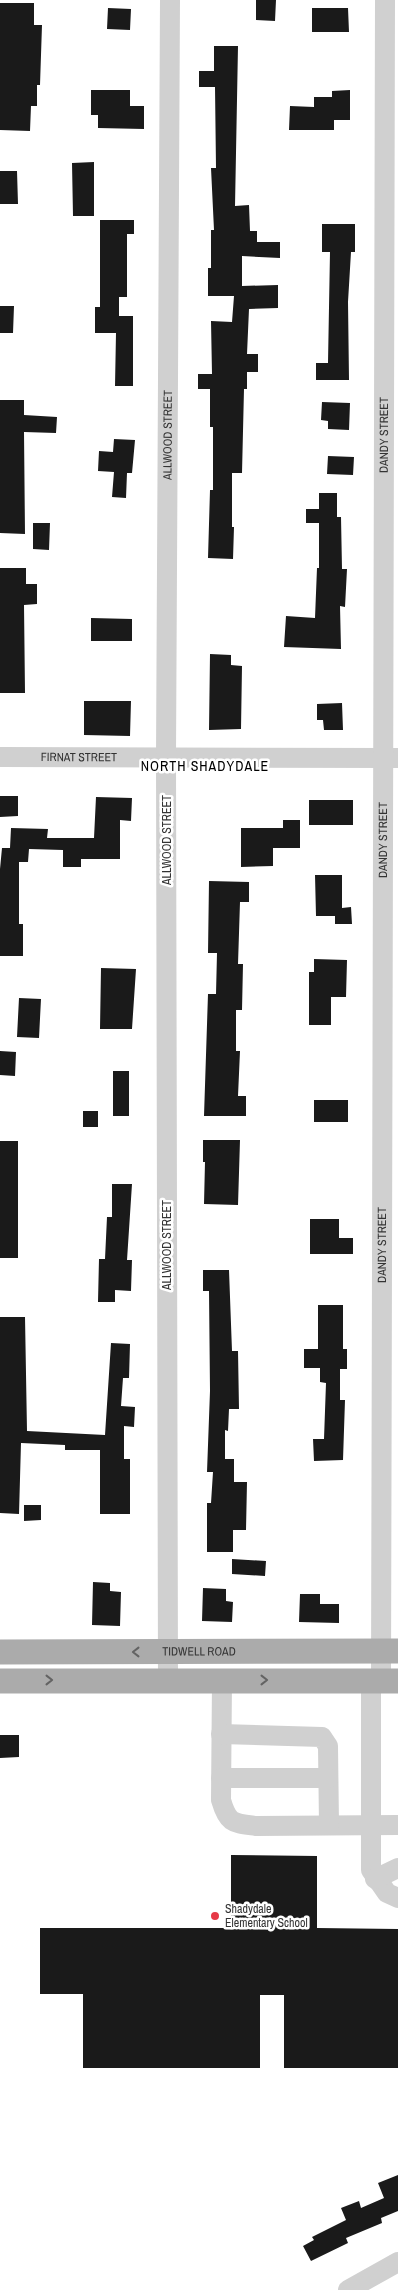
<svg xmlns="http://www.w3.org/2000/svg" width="398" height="2290" viewBox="0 0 398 2290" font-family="'Archivo Narrow',sans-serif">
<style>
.building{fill:#1a1a1a}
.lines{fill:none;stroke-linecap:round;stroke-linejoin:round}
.minor{stroke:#d0d0d0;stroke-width:20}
.major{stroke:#ababab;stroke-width:25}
.oneway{stroke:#636363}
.poi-dot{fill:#e63946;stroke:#fff;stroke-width:2}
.labels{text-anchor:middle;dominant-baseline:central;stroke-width:5;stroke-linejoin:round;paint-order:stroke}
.street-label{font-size:12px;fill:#333;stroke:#fff}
.poi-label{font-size:12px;fill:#333;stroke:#fff;text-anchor:start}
.neighbourhood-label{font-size:14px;letter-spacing:1px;fill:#000;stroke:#fff}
</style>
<rect width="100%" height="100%" fill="#fff"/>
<path class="building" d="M256,0h20l-1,21 -19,-1z
M0,3h34v22h8l-2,60h-3v21h-6l-1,25 -30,-1z
M108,8l23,1 -1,21 -23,-1z
M312,8h36l1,24h-37z
M214,46h24l-3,160 14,-1 1,26h7v11h23v16l-38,-2v30l36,-1v23l-29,1 -2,45h11v18h-11v17h-3l-2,84h-10v54h2l-1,32 -25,-1 2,-68h3v-63h-3v-38h-12v-15h14l-1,-53 21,1 2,-26h-26v-28h3v-38h3l-3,-62h5l-1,-81h-16v-16h15z
M91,90h39v16h14v23l-46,-1v-13h-7z
M350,90v30h-16v10h-45l1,-24 24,1v-10h18v-6z
M94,162v54h-21l-1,-53z
M0,171h17l1,33h-18z
M100,220h34v14h-7v63h-8v19h14v70h-18l1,-53h-21v-26h5z
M322,224h33v28h-4l-3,50 1,78h-33v-17h12l2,-111h-8z
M0,306h14l-1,27h-13z
M0,400h24v15l33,2 -1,16 -32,-1 1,102 -25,-1z
M322,402l28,1 -1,27 -21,-1v-8l-7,-1z
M114,439l21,1 -3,33h-5l-1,25 -14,-1 2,-25 -16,-1 1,-20 14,1z
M328,456l26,1 -1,18 -26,-1z
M319,493h18v24h4l1,52h5l-2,38 -5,-1 1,43 -57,-2 2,-31 29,2 2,-50h2v-45h-13v-14h13z
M33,523h17l-1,27 -16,-1z
M0,568h26v16h11v20l-13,1 1,88h-25z
M91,618l41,1v22h-41z
M210,654l21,1v10l11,1 -1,63 -32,1z
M84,701h47l-1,35 -46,-1z
M342,703l1,27h-19l-1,-10h-6v-16z
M0,796h18v20l-18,1z
M96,797l36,1 -1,23 -11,-1v39h-39v8h-18v-17l-34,-1 -1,13h-9v62h4v32h-23v-87l2,-21h8l1,-20 37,1 -1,9h47z
M309,800h44v25h-44z
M283,820h17v28h-27v18l-32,1v-39h42z
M315,875h27v33l9,-1 1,17h-17v-8h-19z
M209,881l40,1v20h-9l-2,62h5l-1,46h-6v41h4l-2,45h8v20h-42l4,-122h8l1,-41h-9z
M314,959l33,1 -1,37h-15v28h-22v-53h5z
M101,968l35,1 -4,60h-32z
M19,998l22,1 -2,39 -22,-1z
M0,1051l16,1 -1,24 -15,-1z
M113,1071h16v45h-16z
M314,1100h34v22h-34z
M83,1111h15v16h-15z
M203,1140h37l-2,65 -34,-1 1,-42h-2z
M0,1141h18v117h-18z
M112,1184h20l-5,76h5l-1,31 -16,-1v12h-17l1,-43h6l2,-42h5z
M310,1219h29v19h14v16h-43z
M203,1270h26l3,81h6l1,58h-10l-1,22 -3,-1v29h9v23h13l-1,48h-13v22h-26v-49h4l2,-31h-6l3,-81 -1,-100h-6z
M318,1305h25v44h4v20h-7v31h5l-2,60 -29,1 -1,-22h11l2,-56 -6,-1v-14h-16v-19h14z
M0,1317h25l2,114 78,4 6,-92 19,1 -1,34h-6l-2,28 14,1 -1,20 -10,-1v33h6v55h-30v-64h-35v-5l-44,-2 -2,71 -19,-1z
M24,1505h17v15l-17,1z
M232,1559l34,2 -1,15 -33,-2z
M93,1582l17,1v8l11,1 -1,34 -28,-1z
M203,1588l23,1v12l7,1 -1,20 -30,-1z
M300,1594h20v10h19v19l-40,-1z
M0,1735h19v22l-19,1z
M231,1855l86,1v72l81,1v139h-114v-73h-24v73h-177v-74h-43v-66h191z
M398,2175v36l-17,7 1,5 -36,15 2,5 -37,18 -8,-15 11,-6 -2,-3 34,-17 -5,-12 18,-7 2,7 23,-10 -6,-15z"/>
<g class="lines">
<g class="minor">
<path id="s1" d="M0,757l398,1"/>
<path id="s2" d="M168,1680l-2,-923 4,-757"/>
<path d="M222,1680l-1,120c7,24 12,23 35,26l142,-1"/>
<path d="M371,1681v189l16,23 11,5"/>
<path id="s3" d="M381,1681l4,-1681"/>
<path d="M221,1734l101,3 6,9 1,79"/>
<path d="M221,1778h107"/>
<path d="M375,1879l23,-11"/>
<path d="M348,2290l50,-28"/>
</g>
<g class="major">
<path id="s4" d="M0,1652l398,-1"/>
<path d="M0,1681h398"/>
</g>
</g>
<defs><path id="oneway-chevron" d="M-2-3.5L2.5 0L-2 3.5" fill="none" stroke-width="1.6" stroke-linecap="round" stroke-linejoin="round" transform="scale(1.25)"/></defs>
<g class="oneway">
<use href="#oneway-chevron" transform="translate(136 1652) rotate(-180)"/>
<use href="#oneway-chevron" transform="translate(49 1680)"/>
<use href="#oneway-chevron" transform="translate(264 1680)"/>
</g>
<circle class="poi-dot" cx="215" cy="1916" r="5"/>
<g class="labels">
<g class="street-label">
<text stroke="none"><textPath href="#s2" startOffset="1245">ALLWOOD STREET</textPath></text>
<text stroke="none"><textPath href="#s3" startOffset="1246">DANDY STREET</textPath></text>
<text stroke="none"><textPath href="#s1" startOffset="79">FIRNAT STREET</textPath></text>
<text transform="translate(167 840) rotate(-90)">ALLWOOD STREET</text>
<text stroke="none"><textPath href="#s3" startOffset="841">DANDY STREET</textPath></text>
<text transform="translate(167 1245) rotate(-90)">ALLWOOD STREET</text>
<text stroke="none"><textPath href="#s3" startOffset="436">DANDY STREET</textPath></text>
<text stroke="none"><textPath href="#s4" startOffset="199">TIDWELL ROAD</textPath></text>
</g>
<g class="poi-label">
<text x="225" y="1909">Shadydale<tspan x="225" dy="14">Elementary School</tspan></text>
</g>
<g class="neighbourhood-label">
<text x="205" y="766">NORTH SHADYDALE</text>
</g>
</g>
</svg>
